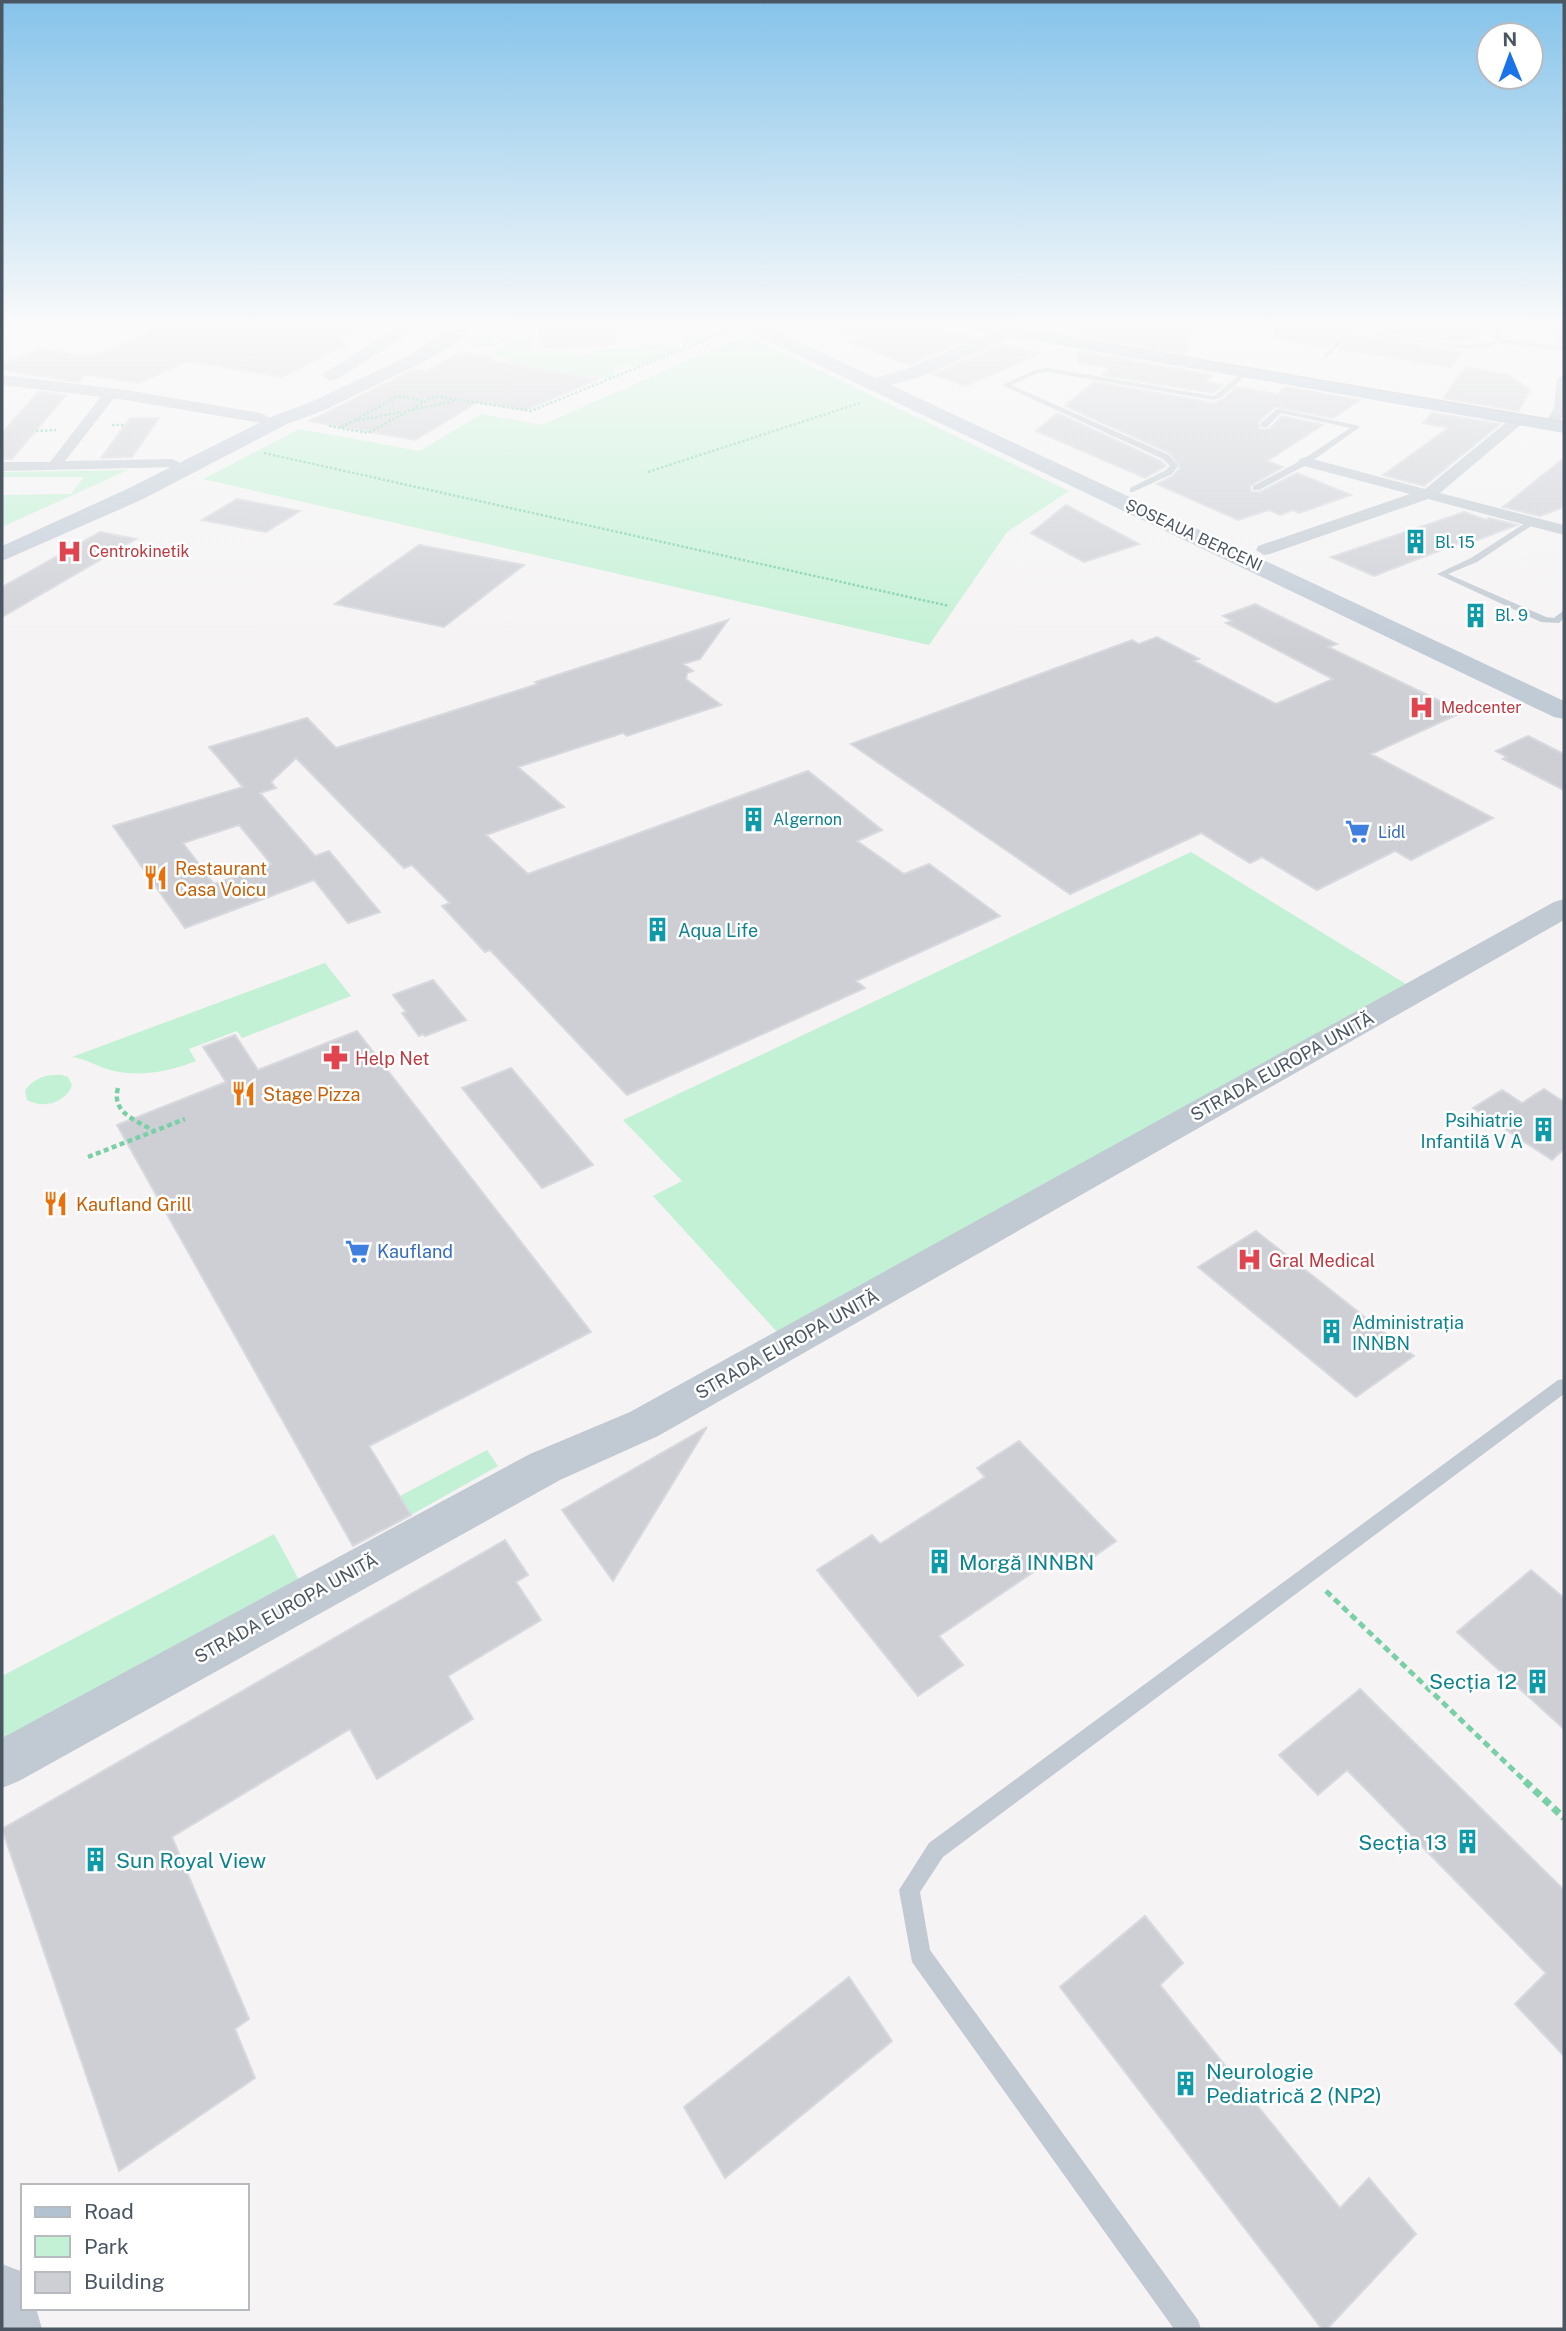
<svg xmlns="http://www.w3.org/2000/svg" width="1566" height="2331" viewBox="0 0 1566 2331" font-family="'Public Sans',sans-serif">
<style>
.green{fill:#c3f1d5}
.building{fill:#cdcfd5;stroke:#d7d9de;stroke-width:2;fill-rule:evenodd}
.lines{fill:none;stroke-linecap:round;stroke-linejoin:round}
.path-far3{stroke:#7ad0a6;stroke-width:2.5;stroke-dasharray:2.5 2;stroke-linecap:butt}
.path-far2{stroke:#7ad0a6;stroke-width:4.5;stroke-dasharray:5 3.5;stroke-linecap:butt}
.path-far1{stroke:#7ad0a6;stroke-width:5;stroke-dasharray:7 4.5;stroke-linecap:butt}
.path{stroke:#7ad0a6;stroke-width:7;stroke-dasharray:8 5;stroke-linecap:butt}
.service{fill:#c1cad2;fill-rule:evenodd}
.minor{fill:#c1cad2;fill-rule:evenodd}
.tertiary{fill:#c1cad2;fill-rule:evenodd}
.secondary{fill:#c1cbd6;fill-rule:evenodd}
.primary{fill:#b3c2d1;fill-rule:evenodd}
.tram{stroke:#b5b8bd;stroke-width:2}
.labels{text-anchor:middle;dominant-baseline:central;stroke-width:5;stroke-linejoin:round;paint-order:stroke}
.far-street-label{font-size:16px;fill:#4a5661;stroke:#fff}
.far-culture-label{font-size:16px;fill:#0d838f;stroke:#fff;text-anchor:start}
.far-health-label{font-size:16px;fill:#be3a42;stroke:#fff;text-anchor:start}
.far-shop-label{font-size:16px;fill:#366cbe;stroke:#fff;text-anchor:start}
.food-label{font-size:18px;fill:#c56008;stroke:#fff;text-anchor:start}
.culture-label{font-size:18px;fill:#0d838f;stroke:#fff;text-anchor:start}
.health-label{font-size:18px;fill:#be3a42;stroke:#fff;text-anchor:start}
.street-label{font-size:18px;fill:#4a5661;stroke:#fff}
.shop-label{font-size:18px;fill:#366cbe;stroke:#fff;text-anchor:start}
.near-culture-label{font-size:21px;fill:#0d838f;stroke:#fff;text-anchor:start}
</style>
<rect width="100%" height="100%" fill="#f5f3f3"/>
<path class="green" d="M67,324h72l-32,13 -51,-9z
M493,324h19l-20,19 -27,-3z
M519,324h15l4,13 -8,1 6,15 38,-2 2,5 14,-1 -1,-5 70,-6 22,5 -41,16 -27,2 2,8 -8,4 -100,-17 4,-3 -23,-3 16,-10z
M675,324h32l15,8 -29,13 -14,-4 -5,-10h4z
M746,335l323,156 -62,41 -78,113 -726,-166 96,-50 121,22 61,-37 61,11z
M128,470l-126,57v-32l69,-1 13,-17h-82v-5z
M1191,852l215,132 -628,349 -125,-137 29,-15 -59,-61z
M325,963l26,33 -109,42 -5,-7 -48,18 7,12c-24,10 -56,16 -82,10 -15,-3 -26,-12 -42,-14z
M62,1075l6,2 4,8c-6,18 -29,24 -45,15l-2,-9c8,-13 22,-17 37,-16z
M487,1450l11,16 -87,49 -11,-19z
M274,1534l25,46 -297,160v-64z"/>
<path class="building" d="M202,324h167l-33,16 12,4 -66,33 -94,-16 -49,22 -55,-9 -6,8 -76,-12v-5l38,-16 52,8 70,-30 24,4z
M536,324h78l1,20 -72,4z
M838,324h82l53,13 -64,28 -61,-23 11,-4 -22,-6z
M1081,324h110l-5,30 -106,-19z
M1275,324h74l-21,23 -54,-9z
M1362,324h122l-14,17 -6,1 -57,-6 -47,-9z
M1353,335l109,17 -12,15 -110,-18z
M1001,344l39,10 -75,32 -32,-12z
M1078,351l135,24 -8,7 18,3 -10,8 -110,-18 7,-7 -32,-5z
M461,352l31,5v4l106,18 -72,31 -48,-8 -63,38 -106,-19 106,-52 12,2z
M1466,367l42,8 22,15 -11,21 -76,-13z
M1094,382l120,21 10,-4 12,-12 42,7 7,-7 75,13 -27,18 -58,-11 -16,14v8h10l13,-13 41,9 -56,36 16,6 -33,19 1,6h9l37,-19 54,22 -52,18 -6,-3 -13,5 -11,-5 -31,10 -81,-36 16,-8 7,-8 -10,-15 -105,-47z
M38,392l28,3 -54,64h-10v-26z
M1057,413l104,48 5,5 -21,12 -109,-47z
M1432,413l68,11 -76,62 -41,-11 65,-47 -25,-5z
M130,418h29l-27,39 -31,1z
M1564,458v49l-24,9 -37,-9z
M237,499l63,12 -34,21 -64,-12z
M1066,505l73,39 -55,18 -53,-29z
M1464,512l22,8 3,-2 28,7 -53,20 -2,-3 -88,34 -43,-19z
M100,532l36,7 -134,78v-30z
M419,545l105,20 -80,62 -109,-23z
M1255,604l82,40 -9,3 135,65 -92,42 122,64 -82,42 -16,-9 -78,39 -55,-33 -12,6 -49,-30 -131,61 -219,-150 281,-104 7,4 18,-7 42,22 -5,2 82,43 57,-25 -107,-56 6,-2 -9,-5z
M728,620l-28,39 -17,5 10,7 -6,2 -1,6 35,26 -94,31 -4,-3 -105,34 46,40 -78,28 42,39 280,-103 74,59 -25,11 47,33 25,-10 71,52 -144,65 9,7 -238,107 -137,-145 -5,2 -43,-46 8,-3 -38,-38 -8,3 -108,-110 -25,24 5,6 -16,5 55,63 14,-5 51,61 -32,11 -34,-43 -129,48 -72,-102 130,-39 -34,-40 98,-29 29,30 202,-64 -3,-2zM239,825l32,39 -57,20 -31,-41z
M1528,736l36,18v36l-61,-31 4,-2 -11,-6z
M433,980l33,40 -41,16 -2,-2 -4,2 -17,-23 4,-1 -13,-17z
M357,1031l234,301 -222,114 42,69 -58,31 -236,-421 109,-43 -23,-35 32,-12 23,35z
M511,1068l82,97 -51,23 -80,-100z
M1544,1089l20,13v47l-12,11 -79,-52 29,-18 20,13z
M1256,1231l158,125 -58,41 -158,-130z
M707,1427l-94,154 -51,-71z
M1019,1441l97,100 -41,29 -15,-16 -121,82 24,29 -45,31 -101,-126 55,-35 8,9 105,-67 -8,-9z
M505,1540l23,35 -12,7 25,38 -93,56 25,43 -96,60 -27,-50 -178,108 77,182 -14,10 20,49 -136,93 -117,-342z
M1531,1570l33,28v131l-107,-97z
M1360,1689l204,201v166l-49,-52 31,-31 -199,-203 -29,25 -39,-40z
M1145,1916l38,47 -23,22 180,223 29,-30 47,56 -89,95h-5l-262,-342z
M849,1977l43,64 -167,137 -41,-71z"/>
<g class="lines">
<path class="path-far3" d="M476,345h20l21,-21
M412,410l42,-9
M355,420l43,-24 25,5
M112,425h13
M329,426l39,7 67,-37 96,15 196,-80
M341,427l10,-5 49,-10
M36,431l20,-1
M264,453l685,153
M648,472l212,-69"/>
<path class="path-far2" d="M118,1088c-7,25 18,32 36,43
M88,1157l97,-38"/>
<path class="path-far1" d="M1326,1591l201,192"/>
<path class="path" d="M1525,1781l39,37"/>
<path class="service" d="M1353,324h6l-4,5c35,5 108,24 139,11l2,-16h6l-2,15 64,8v4l-66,-8 -13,5 -22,1 -111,-17 -24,25h-4v-2z
M1048,368l166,28 30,-25 5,1 -27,25 -8,3 -166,-28 -10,1 -27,12 158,70 9,11 -6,8 -39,18h-3v-4l36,-18 4,-4 -7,-7 -161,-74 33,-15z
M1277,409l79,16 4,2 -52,37 -49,26h-6v-4l49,-26 48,-32 -69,-15 -14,14h-6v-4z
M1530,520l7,2 -60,40 -29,12 98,43 8,1 10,-8v8l-5,5 -18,-1 -104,-48 34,-16z
M1564,1379v15l-621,463 -23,35 10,58 268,370 3,9h-27l-262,-367 -13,-72 30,-47 629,-463z"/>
<path class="minor" d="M1549,324h12l3,6v17l-6,-4z
M1564,375v40l-8,13h-10l-2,-3 10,-17 3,-29z
M111,389l7,4 -53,68 107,-2 5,2 3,3 -3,3 -175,4v-9h48l56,-72z
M1519,415l5,1v6l-84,71 124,32v10l-136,-36 -158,55 -6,1 -8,-5 2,-4 152,-52 -110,-29 -3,-3 3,-3 5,-2 120,32 89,-73z"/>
<path class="tertiary" d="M2,375l124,15 135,23 9,5 -9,5 -135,-23 -124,-15z
M1564,899v21l-906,516 -98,44 -541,301 -17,7v-50l528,-284 100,-42 924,-510z
M2,2264l21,8v36h13l6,21h-40z"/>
<path class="secondary" d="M403,324h21l-87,55 -7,2 -9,-6z
M458,324h19l-22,20 -34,19 -96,47 -38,14 -146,76 -139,61v-15l123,-56 148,-74 38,-14 97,-46z
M738,324h23l115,54 30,-9 98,-42h12l3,4 -3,4 -96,42 -29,8 673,316v18l-10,-2 -813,-389z"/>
<path class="primary" d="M958,324h39l567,97v12l-597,-104z"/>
<path class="tram" d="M991,324l573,98"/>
</g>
<linearGradient id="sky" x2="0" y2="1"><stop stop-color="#85c3ea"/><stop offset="0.5" stop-color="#fafafa"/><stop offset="1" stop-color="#fafafa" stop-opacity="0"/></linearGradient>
<rect width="1566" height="650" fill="url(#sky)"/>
<defs>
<symbol id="building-bare" viewBox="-9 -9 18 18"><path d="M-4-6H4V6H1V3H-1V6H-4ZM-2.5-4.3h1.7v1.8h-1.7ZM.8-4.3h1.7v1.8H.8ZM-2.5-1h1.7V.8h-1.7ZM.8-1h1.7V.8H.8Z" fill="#0f9aa8" stroke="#fff" stroke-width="2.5" paint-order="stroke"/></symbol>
<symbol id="hospital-bare" viewBox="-9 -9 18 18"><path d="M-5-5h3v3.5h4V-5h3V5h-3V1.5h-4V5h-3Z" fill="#e0444e" stroke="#fff" stroke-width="2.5" paint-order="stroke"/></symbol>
<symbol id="supermarket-bare" viewBox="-9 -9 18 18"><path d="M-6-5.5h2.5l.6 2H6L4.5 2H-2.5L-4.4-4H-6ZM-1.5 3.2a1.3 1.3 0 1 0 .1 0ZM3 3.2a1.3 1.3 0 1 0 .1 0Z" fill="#3f7fe0" stroke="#fff" stroke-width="2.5" paint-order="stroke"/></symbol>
<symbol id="restaurant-bare" viewBox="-9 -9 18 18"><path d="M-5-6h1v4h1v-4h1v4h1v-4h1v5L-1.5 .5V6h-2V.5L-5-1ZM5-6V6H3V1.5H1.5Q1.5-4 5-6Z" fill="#e8710a" stroke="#fff" stroke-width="2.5" paint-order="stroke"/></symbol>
<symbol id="pharmacy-bare" viewBox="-9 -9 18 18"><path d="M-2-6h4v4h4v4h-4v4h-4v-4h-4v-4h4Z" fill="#e0444e" stroke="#fff" stroke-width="2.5" paint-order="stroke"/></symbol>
</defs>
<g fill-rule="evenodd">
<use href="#building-bare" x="1398" y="524" width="35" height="35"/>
<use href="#hospital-bare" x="52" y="534" width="35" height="35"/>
<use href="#building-bare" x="1458" y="598" width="35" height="35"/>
<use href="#hospital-bare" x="1404" y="690" width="35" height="35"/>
<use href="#building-bare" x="736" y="802" width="35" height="35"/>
<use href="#supermarket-bare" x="1340" y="814" width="35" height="35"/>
<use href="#restaurant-bare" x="138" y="860" width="35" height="35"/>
<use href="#building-bare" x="640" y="912" width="35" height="35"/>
<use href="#pharmacy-bare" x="318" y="1040" width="35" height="35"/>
<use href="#restaurant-bare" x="226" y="1076" width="35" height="35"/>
<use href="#building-bare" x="1526" y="1112" width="35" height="35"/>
<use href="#restaurant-bare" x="38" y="1186" width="35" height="35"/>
<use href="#supermarket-bare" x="340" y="1234" width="35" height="35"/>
<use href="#hospital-bare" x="1232" y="1242" width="35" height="35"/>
<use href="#building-bare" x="1314" y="1314" width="35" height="35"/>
<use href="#building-bare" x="922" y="1544" width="35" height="35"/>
<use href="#building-bare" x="1520" y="1664" width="35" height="35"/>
<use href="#building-bare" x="1450" y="1824" width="35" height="35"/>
<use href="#building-bare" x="78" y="1842" width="35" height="35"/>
<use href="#building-bare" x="1168" y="2066" width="35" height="35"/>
</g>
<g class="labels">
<g class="far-street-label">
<text transform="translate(1194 535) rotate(25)">ȘOSEAUA BERCENI</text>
</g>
<g class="far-culture-label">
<text x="1435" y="542">Bl. 15</text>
<text x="1495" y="615">Bl. 9</text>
<text x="773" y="819">Algernon</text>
</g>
<g class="far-health-label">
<text x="89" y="551">Centrokinetik</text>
<text x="1441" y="707">Medcenter</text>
</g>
<g class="far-shop-label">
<text x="1378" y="832">Lidl</text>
</g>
<g class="food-label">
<text x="175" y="868">Restaurant<tspan x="175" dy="21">Casa Voicu</tspan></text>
<text x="263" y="1094">Stage Pizza</text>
<text x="76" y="1204">Kaufland Grill</text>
</g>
<g class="culture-label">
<text x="678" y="930">Aqua Life</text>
<text x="1523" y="1120" text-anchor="end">Psihiatrie<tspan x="1523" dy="21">Infantilă V A</tspan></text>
<text x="1352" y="1322">Administrația<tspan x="1352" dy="21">INNBN</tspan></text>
</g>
<g class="health-label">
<text x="355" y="1058">Help Net</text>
<text x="1269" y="1260">Gral Medical</text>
</g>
<g class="street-label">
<text transform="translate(1282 1066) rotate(-29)">STRADA EUROPA UNITĂ</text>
<text transform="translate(787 1344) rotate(-29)">STRADA EUROPA UNITĂ</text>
<text transform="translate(286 1608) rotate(-29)">STRADA EUROPA UNITĂ</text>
</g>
<g class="shop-label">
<text x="377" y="1251">Kaufland</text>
</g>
<g class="near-culture-label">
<text x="959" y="1562">Morgă INNBN</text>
<text x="1517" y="1681" text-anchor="end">Secția 12</text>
<text x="1447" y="1842" text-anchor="end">Secția 13</text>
<text x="116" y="1860">Sun Royal View</text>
<text x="1206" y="2071">Neurologie<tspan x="1206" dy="24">Pediatrică 2 (NP2)</tspan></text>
</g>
</g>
<rect width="1566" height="2331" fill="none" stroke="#4a5661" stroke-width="7"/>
<rect x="21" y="2184" width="228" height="126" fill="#ffffff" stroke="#b7bbc0" stroke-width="2"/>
<rect x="35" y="2207" width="35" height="10" fill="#b3c2d1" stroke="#b7bbc0" stroke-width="2"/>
<text x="84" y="2219" font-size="21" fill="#4a5661">Road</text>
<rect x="35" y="2236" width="35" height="21" fill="#c3f1d5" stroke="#b7bbc0" stroke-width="2"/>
<text x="84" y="2254" font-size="21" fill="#4a5661">Park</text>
<rect x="35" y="2272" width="35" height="21" fill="#cdcfd5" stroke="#b7bbc0" stroke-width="2"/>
<text x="84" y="2289" font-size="21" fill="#4a5661">Building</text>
<g transform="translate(1510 56) rotate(359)"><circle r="33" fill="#ffffff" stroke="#b7bbc0" stroke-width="2"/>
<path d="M0-5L12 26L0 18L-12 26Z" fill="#1a73e8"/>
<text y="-10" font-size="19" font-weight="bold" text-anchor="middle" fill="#4a5661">N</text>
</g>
</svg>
